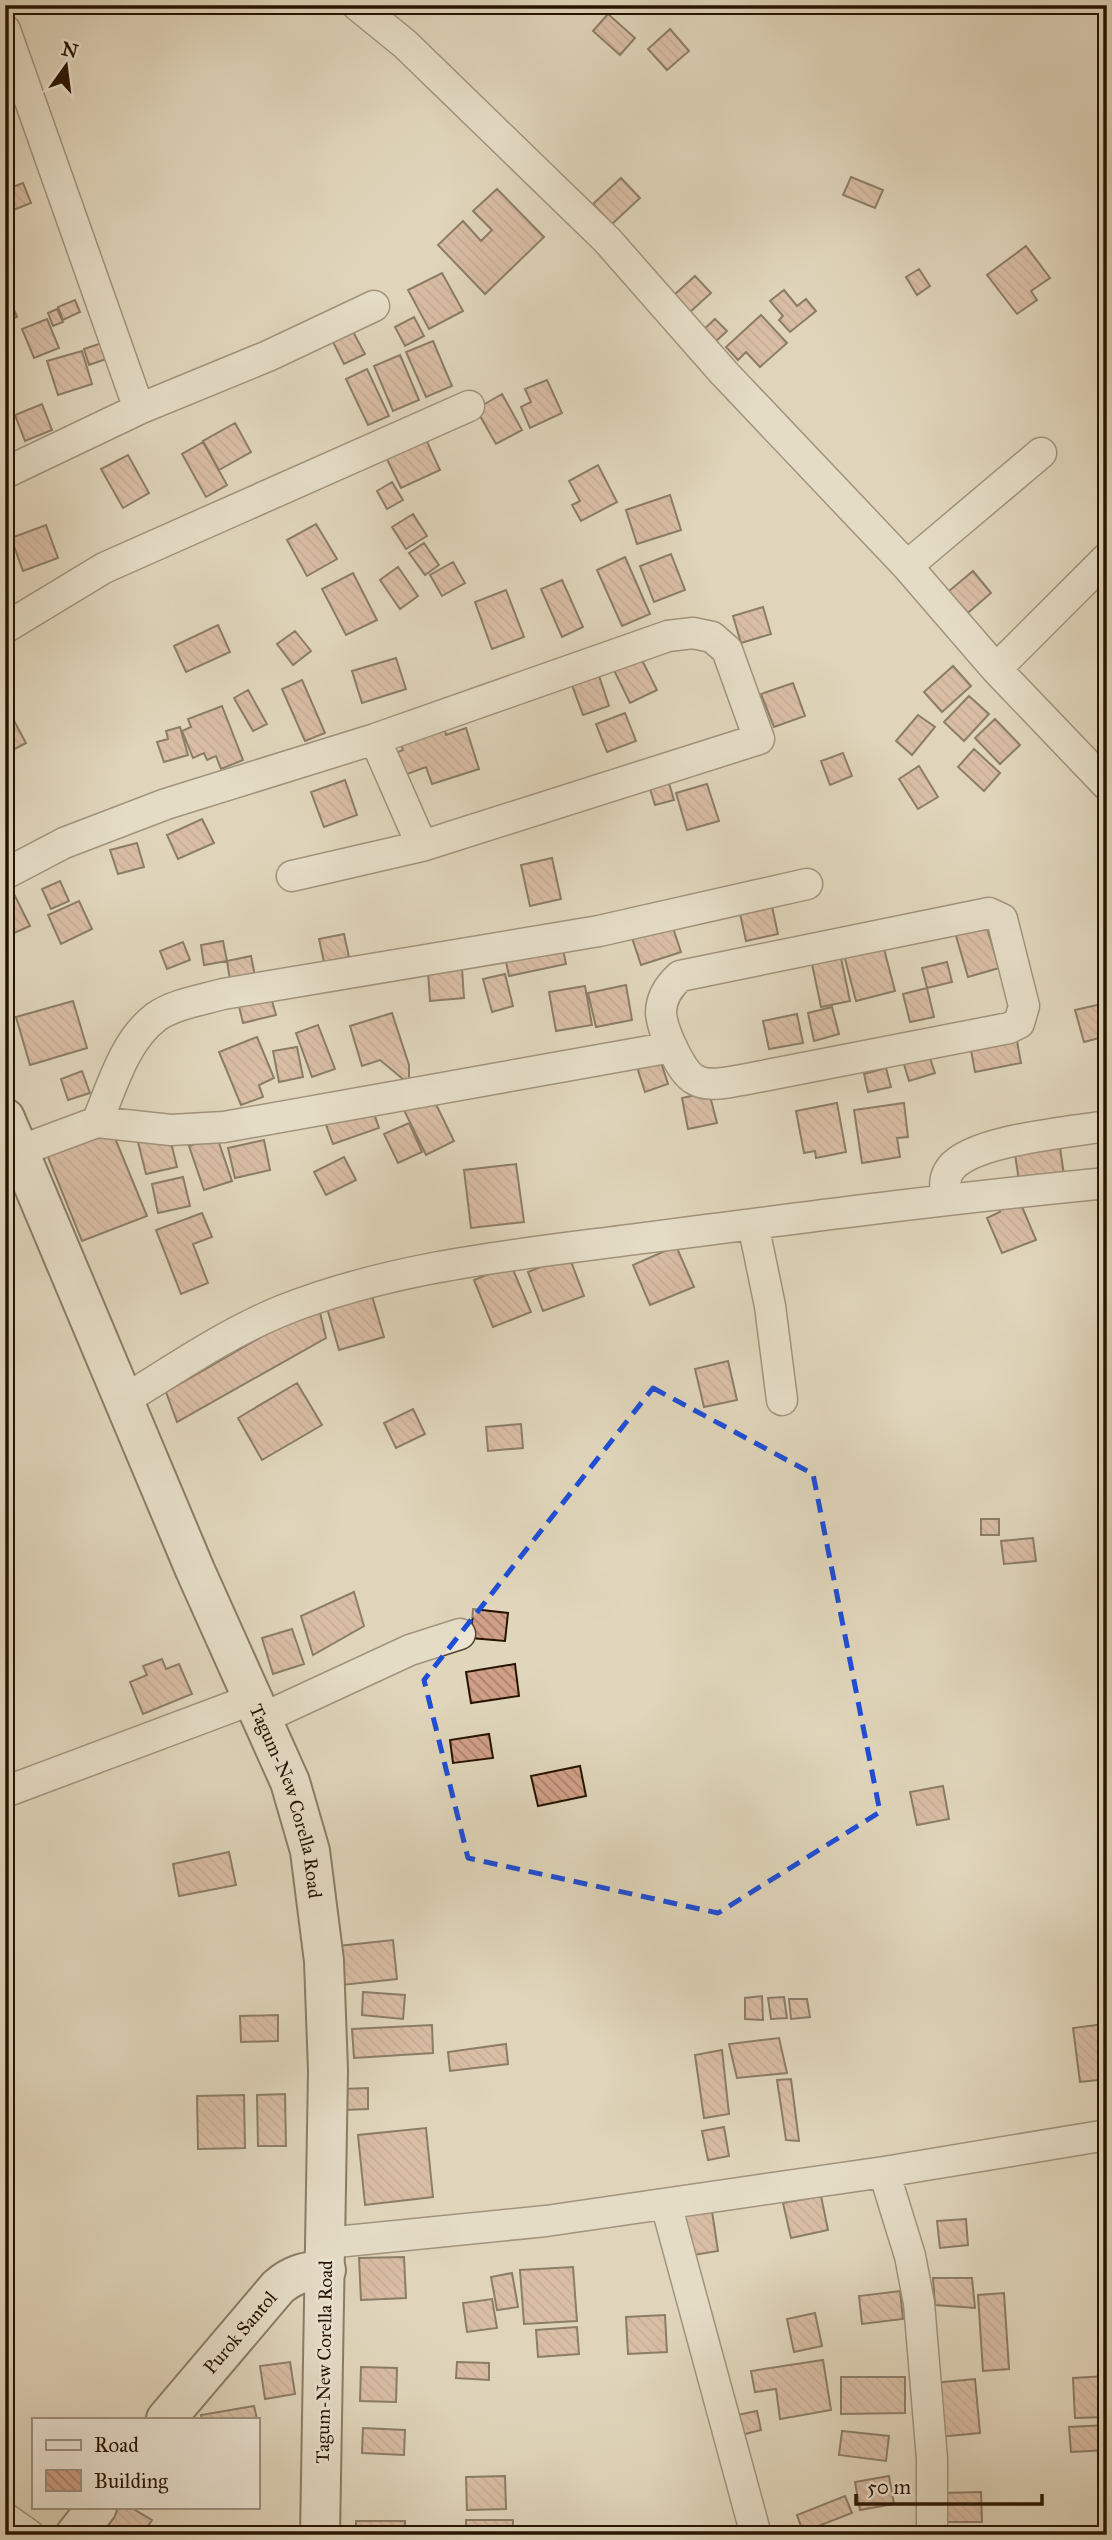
<svg xmlns="http://www.w3.org/2000/svg" width="1112" height="2540" viewBox="0 0 1112 2540" font-family="'IM FELL Great Primer',serif">
<style>
.building{fill:url(#building-back-hatch);stroke:#261301;stroke-width:2}
.lines{fill:none;stroke-linecap:round;stroke-linejoin:round}
.street-casing{stroke:#544430;stroke-width:33}
.secondary-casing{stroke:#261301;stroke-width:42}
.street{stroke:#ebe4d3;stroke-width:30}
.secondary{stroke:#ebe4d3;stroke-width:38}
.marked{fill:none;stroke:#1d4ed8;stroke-width:5;stroke-dasharray:14 9;stroke-linejoin:round}
.labels{text-anchor:middle;dominant-baseline:central;stroke-width:5;stroke-linejoin:round;paint-order:stroke}
.street-label{font-size:19px;fill:#261301;stroke:#ebe4d3}
</style>
<defs>
<pattern id="building-back-hatch" width="6" height="6" patternUnits="userSpaceOnUse" patternTransform="scale(1.75)"><rect width="6" height="6" fill="#d1a088"/><path d="M-1 5l2 2M0 0l6 6M5-1l2 2" fill="none" stroke="#a9816d"/></pattern>
</defs>
<rect width="100%" height="100%" fill="#e0d6bb"/>
<filter id="stains"><feTurbulence type="fractalNoise" baseFrequency=".00286" numOctaves="4"/><feColorMatrix values="0 0 0 0 .2 0 0 0 0 .09 0 0 0 0 .02 0 0 0 .5 -.17"/></filter>
<radialGradient id="worn" r=".72"><stop offset=".6" stop-color="#630" stop-opacity="0"/><stop offset="1" stop-color="#630" stop-opacity=".3"/></radialGradient>
<path class="building" d="M608,14l27,24 -15,17 -27,-24z
M670,29l19,22 -22,19 -19,-21z
M851,177l32,13 -8,18 -32,-13z
M621,178l19,20 -28,26 -19,-20z
M23,183l8,20 -25,10 -1,-23z
M497,189l47,48 -59,57 -47,-49 25,-24 18,20 11,-11 -19,-19z
M1026,246l24,32 -19,13 6,9 -20,14 -30,-39z
M919,269l11,17 -13,9 -11,-18z
M442,273l21,38 -34,18 -21,-39z
M695,276l16,17 -21,19 -16,-17z
M5,289l12,28 -12,4z
M784,290l13,16 9,-7 10,12 -26,21 -11,-12 4,-4 -13,-15z
M75,300l5,12 -17,8 -5,-13z
M57,309l6,13 -10,4 -5,-13z
M761,315l26,28 -27,24 -14,-15 -8,8 -12,-13z
M414,317l10,19 -19,10 -10,-19z
M47,319l12,29 -25,10 -12,-29z
M715,319l12,12 -13,12 -12,-12z
M352,330l13,24 -21,10 -12,-24z
M433,341l19,45 -26,11 -20,-45z
M102,343l4,16 -17,6 -5,-16z
M82,351l10,33 -34,11 -11,-34z
M400,355l19,45 -26,11 -19,-45z
M367,369l22,47 -21,9 -22,-46z
M547,380l15,33 -32,15 -9,-21 10,-5 -6,-13z
M502,394l20,36 -26,14 -20,-35z
M42,404l10,26 -27,11 -10,-26z
M235,423l16,29 -32,18 -16,-29z
M423,433l17,37 -39,18 -18,-37z
M203,442l24,43 -21,12 -24,-43z
M128,455l21,38 -26,15 -22,-39z
M598,465l19,37 -36,19 -9,-16 8,-4 -11,-20z
M392,482l11,18 -16,9 -10,-18z
M670,495l11,35 -44,14 -11,-34z
M413,514l14,22 -21,13 -14,-22z
M316,524l21,35 -30,17 -20,-36z
M46,525l12,33 -35,13 -12,-33z
M424,543l15,22 -14,10 -16,-22z
M671,554l14,36 -31,12 -14,-36z
M625,557l25,57 -28,12 -25,-56z
M453,562l12,21 -23,13 -12,-21z
M398,567l20,29 -18,13 -20,-29z
M973,571l18,22 -29,25 -19,-22z
M353,573l24,47 -31,15 -24,-46z
M562,580l21,47 -21,10 -21,-48z
M506,590l18,47 -32,12 -17,-47z
M763,607l8,27 -30,9 -8,-27z
M218,625l12,27 -44,20 -12,-26z
M295,631l16,20 -18,14 -16,-21z
M628,657l4,8 10,-5 15,30 -27,13 -19,-39z
M396,658l10,31 -44,14 -10,-32z
M953,666l18,20 -29,26 -18,-20z
M599,676l10,30 -26,9 -11,-30z
M302,680l23,53 -20,8 -23,-52z
M793,683l12,33 -31,11 -13,-33z
M248,690l19,34 -14,7 -19,-33z
M969,696l20,18 -25,27 -20,-19z
M5,704l21,39 -21,11z
M222,706l21,54 -22,9 -5,-13 -9,4 -3,-7 -11,5 -11,-27 9,-4 -3,-8z
M625,713l11,28 -29,11 -11,-28z
M918,715l17,12 -23,28 -16,-14z
M995,719l25,26 -20,19 -25,-26z
M180,727l8,28 -24,7 -7,-20 11,-3 -2,-8z
M444,727l2,8 20,-7 13,41 -47,15 -6,-17 -27,10 -8,-22 12,-5 -3,-8z
M974,749l26,24 -16,18 -26,-24z
M843,753l9,23 -22,9 -9,-24z
M919,766l19,31 -20,12 -19,-30z
M665,770l9,30 -19,5 -9,-29z
M345,780l12,35 -33,12 -13,-35z
M707,784l12,37 -32,9 -11,-37z
M202,819l12,24 -36,16 -11,-24z
M137,843l7,24 -26,7 -8,-24z
M552,858l9,41 -31,7 -9,-41z
M7,880l23,46 -25,11v-56z
M60,881l9,20 -18,8 -9,-20z
M79,901l13,28 -31,15 -13,-29z
M771,902l7,32 -32,7 -7,-32z
M983,915l16,53 -31,9 -14,-48z
M669,916l12,36 -40,13 -12,-36z
M344,934l5,23 -25,5 -5,-23z
M561,940l5,24 -57,12 -5,-24z
M223,941l4,20 -23,4 -3,-20z
M183,942l7,18 -23,9 -7,-18z
M883,945l12,46 -39,10 -12,-46z
M251,956l4,20 -25,4 -3,-19z
M841,958l9,43 -29,6 -9,-43z
M947,962l5,20 -25,6 -5,-20z
M462,969l2,29 -34,3 -2,-29z
M505,974l8,32 -21,6 -9,-33z
M626,985l6,35 -36,7 -8,-34z
M585,986l7,39 -36,6 -7,-39z
M927,988l7,29 -24,5 -7,-28z
M270,994l6,21 -33,8 -5,-21z
M73,1001l14,47 -57,17 -14,-48z
M1106,1003l1,33 -23,6 -9,-32z
M832,1007l7,27 -25,7 -6,-28z
M392,1013l17,52v19l-29,-24 -18,6 -12,-40z
M797,1014l6,29 -34,6 -6,-28z
M318,1025l17,44 -23,8 -16,-44z
M1015,1030l6,33 -46,9 -6,-33z
M257,1037l17,41 -15,7 4,12 -22,8 -22,-53z
M926,1046l9,27 -26,8 -8,-27z
M297,1047l6,30 -24,5 -6,-31z
M659,1056l9,28 -23,8 -9,-28z
M886,1068l5,19 -23,5 -4,-18z
M82,1071l8,22 -22,7 -7,-21z
M430,1092l24,49 -28,14 -24,-49z
M709,1092l8,31 -29,6 -6,-31z
M837,1103l9,49 -30,6 -1,-7 -11,2 -8,-42z
M904,1103l4,34 -11,1 3,19 -38,6 -8,-53z
M371,1105l8,23 -46,16 -8,-22z
M409,1123l13,29 -24,11 -14,-29z
M110,1126l37,90 -65,25 -36,-89z
M169,1134l8,33 -31,7 -8,-32z
M217,1137l15,44 -28,9 -15,-44z
M264,1140l6,30 -35,8 -7,-30z
M1060,1148l4,27 -45,6 -4,-27z
M344,1157l12,23 -30,15 -12,-23z
M516,1164l8,58 -53,6 -7,-58z
M183,1177l7,29 -32,7 -6,-29z
M1018,1197l18,43 -34,13 -15,-35 13,-6 -3,-7z
M202,1213l10,24 -19,7 15,39 -27,11 -25,-64z
M676,1246l18,41 -44,18 -17,-40z
M569,1256l15,40 -41,15 -15,-39z
M511,1265l20,47 -38,15 -19,-47z
M372,1296l12,41 -45,13 -12,-42z
M318,1304l8,34 -149,84 -11,-30z
M728,1361l9,39 -33,7 -9,-38z
M297,1383l25,42 -60,35 -24,-42z
M413,1409l12,25 -29,14 -12,-25z
M521,1424l2,24 -35,3 -2,-24z
M981,1519h18v16h-18z
M1033,1538l3,23 -32,3 -3,-23z
M354,1592l10,34 -51,29 -12,-39z
M473,1609l35,4 -3,28 -34,-3z
M292,1629l12,35 -31,10 -11,-36z
M162,1659l4,10 13,-5 13,30 -49,20 -13,-32 17,-7 -4,-9z
M515,1664l4,32 -48,7 -5,-31z
M489,1734l4,24 -40,5 -3,-23z
M580,1766l6,30 -48,10 -7,-30z
M943,1786l6,33 -32,6 -7,-33z
M229,1852l7,33 -57,11 -6,-32z
M393,1940l4,39 -55,6 -4,-39z
M363,1992l42,3 -2,24 -41,-4z
M762,1996l1,24 -18,-1v-21z
M784,1997l3,21 -16,1 -3,-21z
M789,1999h18l3,18 -19,2z
M278,2015v26l-37,1 -1,-26z
M1105,2024l2,55 -27,3 -7,-54z
M432,2025l1,28 -79,5 -2,-29z
M779,2038l8,35 -50,5 -8,-34z
M506,2044l2,20 -58,7 -2,-19z
M722,2050l7,64 -25,4 -9,-63z
M791,2079l8,62 -13,-1 -9,-60z
M368,2088v21l-25,1 -1,-21z
M285,2094l1,52h-28l-1,-51z
M244,2095l1,53 -47,1 -1,-53z
M724,2127l5,29 -21,4 -6,-29z
M426,2128l7,69 -68,8 -7,-70z
M1107,2156v46h-1l-7,-45z
M821,2196l7,34 -37,8 -8,-35z
M712,2211l6,40 -31,5 -6,-40z
M966,2219l2,26 -28,3 -3,-27z
M404,2257l2,41 -45,2 -2,-42z
M573,2267l4,54 -53,3 -4,-54z
M512,2273l6,34 -21,3 -6,-33z
M933,2278h39l3,30 -40,-3z
M900,2291l3,28 -41,5 -3,-28z
M1004,2293l5,76 -26,2 -5,-76z
M492,2299l5,29 -30,4 -4,-29z
M815,2313l7,33 -28,6 -7,-33z
M665,2315l2,37 -39,2 -2,-37z
M577,2327l2,27 -41,3 -2,-27z
M823,2360l8,50 -51,9 -4,-30 -21,3 -4,-21z
M290,2362l5,32 -30,5 -5,-33z
M457,2362l32,1v17l-33,-2z
M361,2367l36,1 -1,34 -36,-1z
M1107,2376v41l-32,1 -2,-40z
M841,2377h64v36l-64,1z
M975,2379l5,54 -42,4 -5,-54z
M254,2406l3,13h-55l-1,-4z
M757,2411l4,19 -20,5 -4,-20z
M1107,2425v25l-36,2 -2,-25z
M363,2428l42,2 -1,25 -42,-2z
M842,2431l47,5 -3,25 -47,-6z
M505,2476l1,33 -39,1 -1,-33z
M889,2476l5,28 -34,6 -5,-28z
M981,2492l1,30h-39l-1,-29z
M845,2496l7,17 -49,19 -6,-17z
M119,2507h11l22,13 -10,15h-29l-8,-5z
M466,2520h47v15h-47z
M356,2521h49v14h-49z
M843,2526l2,9h-34z"/>
<g class="lines">
<defs>
<path id="street" d="M357,5l48,39 202,196 117,133 183,193 89,103 111,116
M5,30l134,379
M5,473l134,-64 129,-53 106,-50
M907,566l134,-113
M5,628l99,-60 365,-162
M996,669l111,-111
M375,739l47,107
M5,874l59,-31 102,-39 209,-65 293,-103 25,-3 19,4 15,13 32,89 -337,107 -130,30
M989,913l13,6 22,87 -5,17 -10,5 -267,52c-15,2 -34,8 -48,-1 -14,-8 -32,-50 -33,-66 0,-16 8,-27 19,-37z
M97,1122c15,-35 27,-81 59,-105 18,-13 46,-17 67,-23l376,-63 208,-47
M19,1151l78,-29 74,8 53,-3 448,-80
M947,1198c-2,-11 -4,-20 4,-30 22,-28 119,-36 156,-42
M753,1224l17,82 12,94
M124,1400c51,-31 101,-66 157,-89 115,-46 241,-57 363,-73 154,-20 308,-40 463,-55
M263,1718l147,-68 50,-16
M5,1792l248,-93
M884,2172l26,84 9,47 13,156v76
M666,2204l90,331
M326,2243l220,-22 338,-49 223,-37
M5,2518l24,17"/>
<g id="secondary">
<path id="s1" d="M5,1118l190,452 95,212 20,69 14,110 4,110 -8,464"/>
<path id="s2" d="M166,2419l112,-132c15,-13 28,-16 48,-17"/>
<path d="M75,2535l22,-28"/>
</g>
</defs>
<use href="#street" class="street-casing"/>
<use href="#secondary" class="secondary-casing"/>
<use href="#street" class="street"/>
<use href="#secondary" class="secondary"/>
</g>
<path d="M0 0H1112V2540H0ZM653,1388l160,86 67,338 -162,101 -250,-55 -44,-178z" fill="#e0d6bb" fill-opacity=".55" fill-rule="evenodd"/>
<path class="marked" d="M653,1388l160,86 67,338 -162,101 -250,-55 -44,-178z"/>
<g class="labels">
<g class="street-label">
<text stroke="none"><textPath href="#s1" startOffset="740">Tagum-New Corella Road</textPath></text>
<text stroke="none"><textPath href="#s2" startOffset="114">Purok Santol</textPath></text>
<text transform="translate(324 2362) rotate(-89)">Tagum-New Corella Road</text>
</g>
</g>
<rect width="1112" height="2540" fill="none" stroke="#e0d6bb" stroke-width="28"/>
<rect x="7" y="7" width="1098" height="2526" fill="none" stroke="#261301" stroke-width="3.5"/>
<rect x="14" y="14" width="1084" height="2512" fill="none" stroke="#261301" stroke-width="2"/>
<rect x="32" y="2418" width="228" height="91" fill="#ebe4d3" stroke="#9c907f" stroke-width="2"/>
<rect x="46" y="2440" width="35" height="10" fill="#ebe4d3" stroke="#9c907f" stroke-width="2"/>
<text x="94" y="2452" font-size="21" fill="#261301">Road</text>
<rect x="46" y="2470" width="35" height="21" fill="url(#building-back-hatch)" stroke="#9c907f" stroke-width="2"/>
<text x="94" y="2488" font-size="21" fill="#261301">Building</text>
<g transform="translate(66 66) rotate(14)" stroke="#ebe4d3" stroke-width="5" paint-order="stroke">
<path d="M0-5L12 26L0 18L-12 26Z" fill="#261301"/>
<text y="-10" font-size="19" font-weight="bold" text-anchor="middle" fill="#261301">N</text>
</g>
<path d="M856 2494v10h186v-10" fill="none" stroke="#261301" stroke-width="3.5"/>
<text x="867" y="2494" font-size="21" fill="#261301" stroke="#ebe4d3" stroke-width="5" paint-order="stroke">50 m</text>
<rect width="100%" height="100%" filter="url(#stains)"/>
<rect width="100%" height="100%" fill="url(#worn)"/>
</svg>
